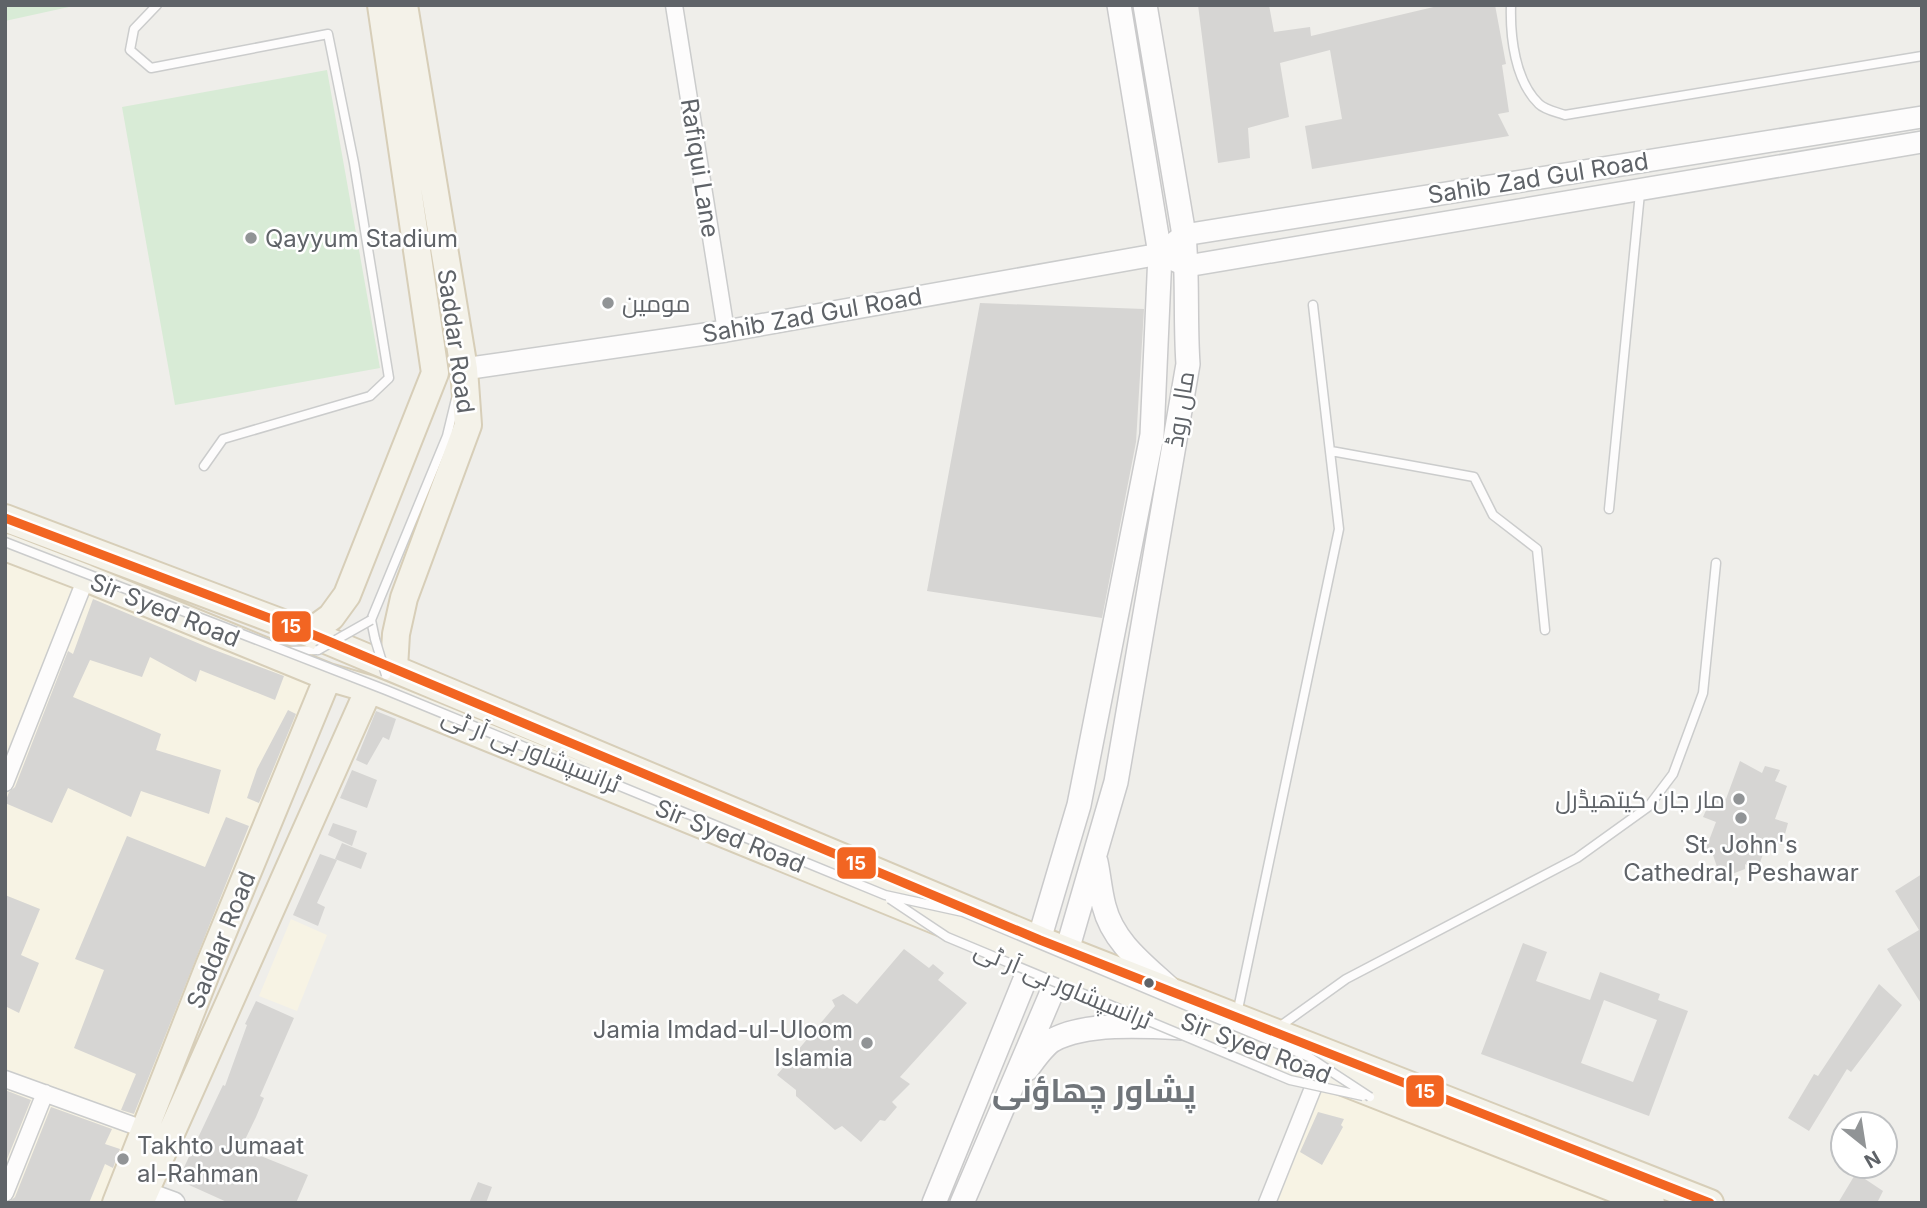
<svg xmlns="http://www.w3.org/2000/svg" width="1927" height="1208" viewBox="0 0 1927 1208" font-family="Inter,Cairo,sans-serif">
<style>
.commercial{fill:#f7f3e4}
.green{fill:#d8ebd6}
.building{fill:#d6d5d3;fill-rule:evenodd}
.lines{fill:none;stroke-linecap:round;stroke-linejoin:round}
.service-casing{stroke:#cbcccc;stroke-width:11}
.minor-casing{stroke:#cbcccc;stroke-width:19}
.tertiary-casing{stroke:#cbcccc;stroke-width:24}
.secondary-casing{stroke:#cacacb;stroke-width:26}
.primary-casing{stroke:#d7ceb8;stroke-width:30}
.service{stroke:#fdfcfc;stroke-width:8}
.minor{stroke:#fdfcfc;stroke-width:16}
.tertiary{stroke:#fdfcfc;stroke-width:21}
.secondary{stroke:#fdfcfc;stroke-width:23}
.primary{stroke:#f4f2e9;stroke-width:26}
.service-bridge-casing{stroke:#cbcccc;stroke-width:11;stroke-linecap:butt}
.service-bridge{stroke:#fdfcfc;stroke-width:8}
.bus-1-casing{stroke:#fff;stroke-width:14}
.bus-1{stroke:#f26522;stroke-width:9}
.poi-dot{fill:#919496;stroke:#fff;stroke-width:2.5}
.bus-dot{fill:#5f6368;stroke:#fff;stroke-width:2.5}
.labels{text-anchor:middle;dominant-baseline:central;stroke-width:5;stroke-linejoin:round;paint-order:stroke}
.street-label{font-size:24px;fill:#5f6368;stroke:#fff}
.poi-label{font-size:24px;fill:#5f6368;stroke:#fff;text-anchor:start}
.district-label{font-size:32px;font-weight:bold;fill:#70757a;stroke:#fff}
.line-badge{stroke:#fff;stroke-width:2.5}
.badge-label{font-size:19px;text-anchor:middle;font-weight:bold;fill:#fff}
</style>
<rect width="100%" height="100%" fill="#efeeea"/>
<path class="commercial" d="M5,550l323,127 -208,526h-115z
M291,919l36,16 -30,76 -38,-15z
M1319,1073l318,130h-370z"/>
<path class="green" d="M5,5h73l-73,16z
M327,70l53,298 -205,37 -53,-298z"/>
<path class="building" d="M1198,5h71l5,27 36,-5 1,9 131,-31h53l11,59 -4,1 7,47 -11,2 11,22 -197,33 -7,-43 37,-7 -12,-69 -50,13 9,54 -41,11 2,30 -32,5z
M980,303l164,6 -8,133 -34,176 -175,-27z
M93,599l119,50 72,27 -9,24 -75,-30 -4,12 -46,-25 -8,20 -52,-17 -17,37 88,37 -5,16 65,20 -12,44 -68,-23 -10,26 -63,-29 -16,35 -47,-20 4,-11 6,-5 53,-136 5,3z
M288,710l8,4 -37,89 -12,-5 10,-29z
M376,711l20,8 -7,21 -6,-3 -16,28 -11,-5z
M1740,761l22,12 3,-7 15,4 -5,11 12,5 -12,33 13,4 -6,22 -14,-5 -11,31 -12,-7v5l-21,8 -5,-4 -6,-18 -8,-4 11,-29 -13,-5 10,-22 13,4z
M352,770l25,10 -10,28 -27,-10z
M226,817l23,9 -115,288 -13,-4 15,-36 -62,-26 30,-78 -29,-11 52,-123 78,31z
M333,823l24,8 -5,15 -24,-11z
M342,843l25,10 -6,16 -26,-10z
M320,854l17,6 -20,43 8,4 -7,19 -25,-11z
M1922,874v131l-35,-56 32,-19 -24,-39z
M5,895l35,14 -19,46 18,8 -20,50 -14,-7z
M1523,943l24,9 -11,29 54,19 10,-28 60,22 -2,6 30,11 -39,105 -168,-62zM1604,1000l53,20 -24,62 -52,-19z
M904,949l25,19 4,-4 11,9 -6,7 29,23 -67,74 10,7 -18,18 5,5 -12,14 -5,-1 -19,22 -19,-16 -7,4 -39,-34v-6l-19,-15 58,-69 -3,-6 11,-6 14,10z
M1879,984l23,21 -51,67 -4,-3 -38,62 -21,-13 26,-44 4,2z
M256,1001l38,17 -34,78 4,2 -8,19 -15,31 67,27 -12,28h-67l-51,-23 45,-95 2,1 22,-61 -2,-1z
M5,1090l26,10 -26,64z
M51,1107l61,22 -7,15 15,5 -7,19 -8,-4 -16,39h-81l7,-6z
M1318,1112l26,7 -3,6 2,2 -21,38 -22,-13z
M1856,1173l27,18 -6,12h-39z
M478,1182l14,5 -6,16h-17z"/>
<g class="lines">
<defs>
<path id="service" d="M157,5l-23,24 -4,21 21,18 177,-34 26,129 35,215 -19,18 -147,43 -19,27
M1511,5c-1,32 4,76 28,99 6,6 18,8 26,11l357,-59
M1331,451l143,26 19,38 44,34 8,81
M1609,509l31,-316
M375,639l-4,-19 76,-184 9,-37
M288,651l30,-1
M1237,1014l102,-485 -26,-224
M1279,1027l67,-48 231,-121 71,-51 25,-33 30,-81 13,-130"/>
<path id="minor" d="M674,5l52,326
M5,783l81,-205
M5,1079l141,51
M5,1193l40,-100
M1267,1203l52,-130"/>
<path id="tertiary" d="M1171,259l16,7 735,-124
M464,369l262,-38 434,-77 24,-19 738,-118
M130,1187l44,16"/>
<path id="secondary" d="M1096,862c3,14 4,29 8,44 9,36 39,58 65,82
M1027,1069c7,-9 16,-23 26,-29 34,-18 93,-14 131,-12
M934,1203l99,-243 46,-155 73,-370 8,-181 -41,-249
M962,1203l99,-232 55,-189 72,-418c-3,-43 0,-86 -4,-129l-39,-230"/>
<path id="primary" d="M5,518l304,115 731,307 670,263
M5,547l81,31 242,99 41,12 664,271 618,243
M309,633l22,-16 16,-22 88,-222 -54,-368
M394,668l2,-34 8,-36 64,-173 -4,-56 -60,-364
M116,1203l93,-237 119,-289
M140,1203l229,-514"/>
</defs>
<use href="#service" class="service-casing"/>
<use href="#minor" class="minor-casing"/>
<use href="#tertiary" class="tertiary-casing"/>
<use href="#secondary" class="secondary-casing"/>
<use href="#primary" class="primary-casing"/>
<use href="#service" class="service"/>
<use href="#minor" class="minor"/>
<use href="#tertiary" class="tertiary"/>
<use href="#secondary" class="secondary"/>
<use href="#primary" class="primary"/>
<defs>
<path id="service-bridge" d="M5,542l381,148 499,205 78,17 346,145 61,40
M375,639l11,36
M318,650l53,-30
M890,899l57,38 343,143 73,16"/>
</defs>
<use href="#service-bridge" class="service-bridge-casing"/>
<use href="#service-bridge" class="service-bridge"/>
<defs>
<path id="bus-1" d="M5,518l304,115 731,307 670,263"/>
</defs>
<use href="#bus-1" class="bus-1-casing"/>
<use href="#bus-1" class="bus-1"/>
</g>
<g class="poi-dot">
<circle cx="251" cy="238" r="7"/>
<circle cx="608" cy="303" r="7"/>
<circle cx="1739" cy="799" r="7"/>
<circle cx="1741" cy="818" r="7"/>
<circle cx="867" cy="1043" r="7"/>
<circle cx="123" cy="1159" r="7"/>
</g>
<circle class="bus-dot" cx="1149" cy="983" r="6"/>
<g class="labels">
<g class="street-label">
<text transform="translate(700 168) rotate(81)">Rafiqui Lane</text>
<text transform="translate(1538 178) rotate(-9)">Sahib Zad Gul Road</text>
<text transform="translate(812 315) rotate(-10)">Sahib Zad Gul Road</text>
<text transform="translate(456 341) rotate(82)">Saddar Road</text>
<text transform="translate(1180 409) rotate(-81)">مال روڈ</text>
<text transform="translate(165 610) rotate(22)">Sir Syed Road</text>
<text transform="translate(531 750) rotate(22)">ٹرانسپشاور بی آر ٹی</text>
<text transform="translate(730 836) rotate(22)">Sir Syed Road</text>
<text transform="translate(221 940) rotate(-68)">Saddar Road</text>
<text transform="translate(1063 985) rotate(23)">ٹرانسپشاور بی آر ٹی</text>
<text transform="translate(1256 1048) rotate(21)">Sir Syed Road</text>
</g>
<g class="poi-label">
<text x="265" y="238">Qayyum Stadium</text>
<text x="622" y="303">مومین</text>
<text x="1725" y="799" text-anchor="end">مار جان کیتھیڈرل</text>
<text x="1741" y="844" text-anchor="middle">St. John's<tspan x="1741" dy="28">Cathedral, Peshawar</tspan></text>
<text x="853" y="1029" text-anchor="end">Jamia Imdad-ul-Uloom<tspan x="853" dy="28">Islamia</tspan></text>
<text x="137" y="1145">Takhto Jumaat<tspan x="137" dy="28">al-Rahman</tspan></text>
</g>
<g class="district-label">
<text x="1094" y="1090">پشاور چھاؤنی</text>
</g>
</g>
<g class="line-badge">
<rect x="271" y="610" width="41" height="33" rx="7" fill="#f26522"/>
<rect x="836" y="846" width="41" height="34" rx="7" fill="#f26522"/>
<rect x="1405" y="1074" width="40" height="34" rx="7" fill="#f26522"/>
</g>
<g class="badge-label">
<text x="291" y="633">15</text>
<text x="856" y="870">15</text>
<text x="1425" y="1098">15</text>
</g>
<rect width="1927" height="1208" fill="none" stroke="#5f6368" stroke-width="14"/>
<g transform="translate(1864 1145) rotate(150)"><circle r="33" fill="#ffffff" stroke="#bfc1c3" stroke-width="2"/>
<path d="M0-5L12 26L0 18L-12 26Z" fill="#919496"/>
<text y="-10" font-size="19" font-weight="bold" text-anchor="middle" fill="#5f6368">N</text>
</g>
</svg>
